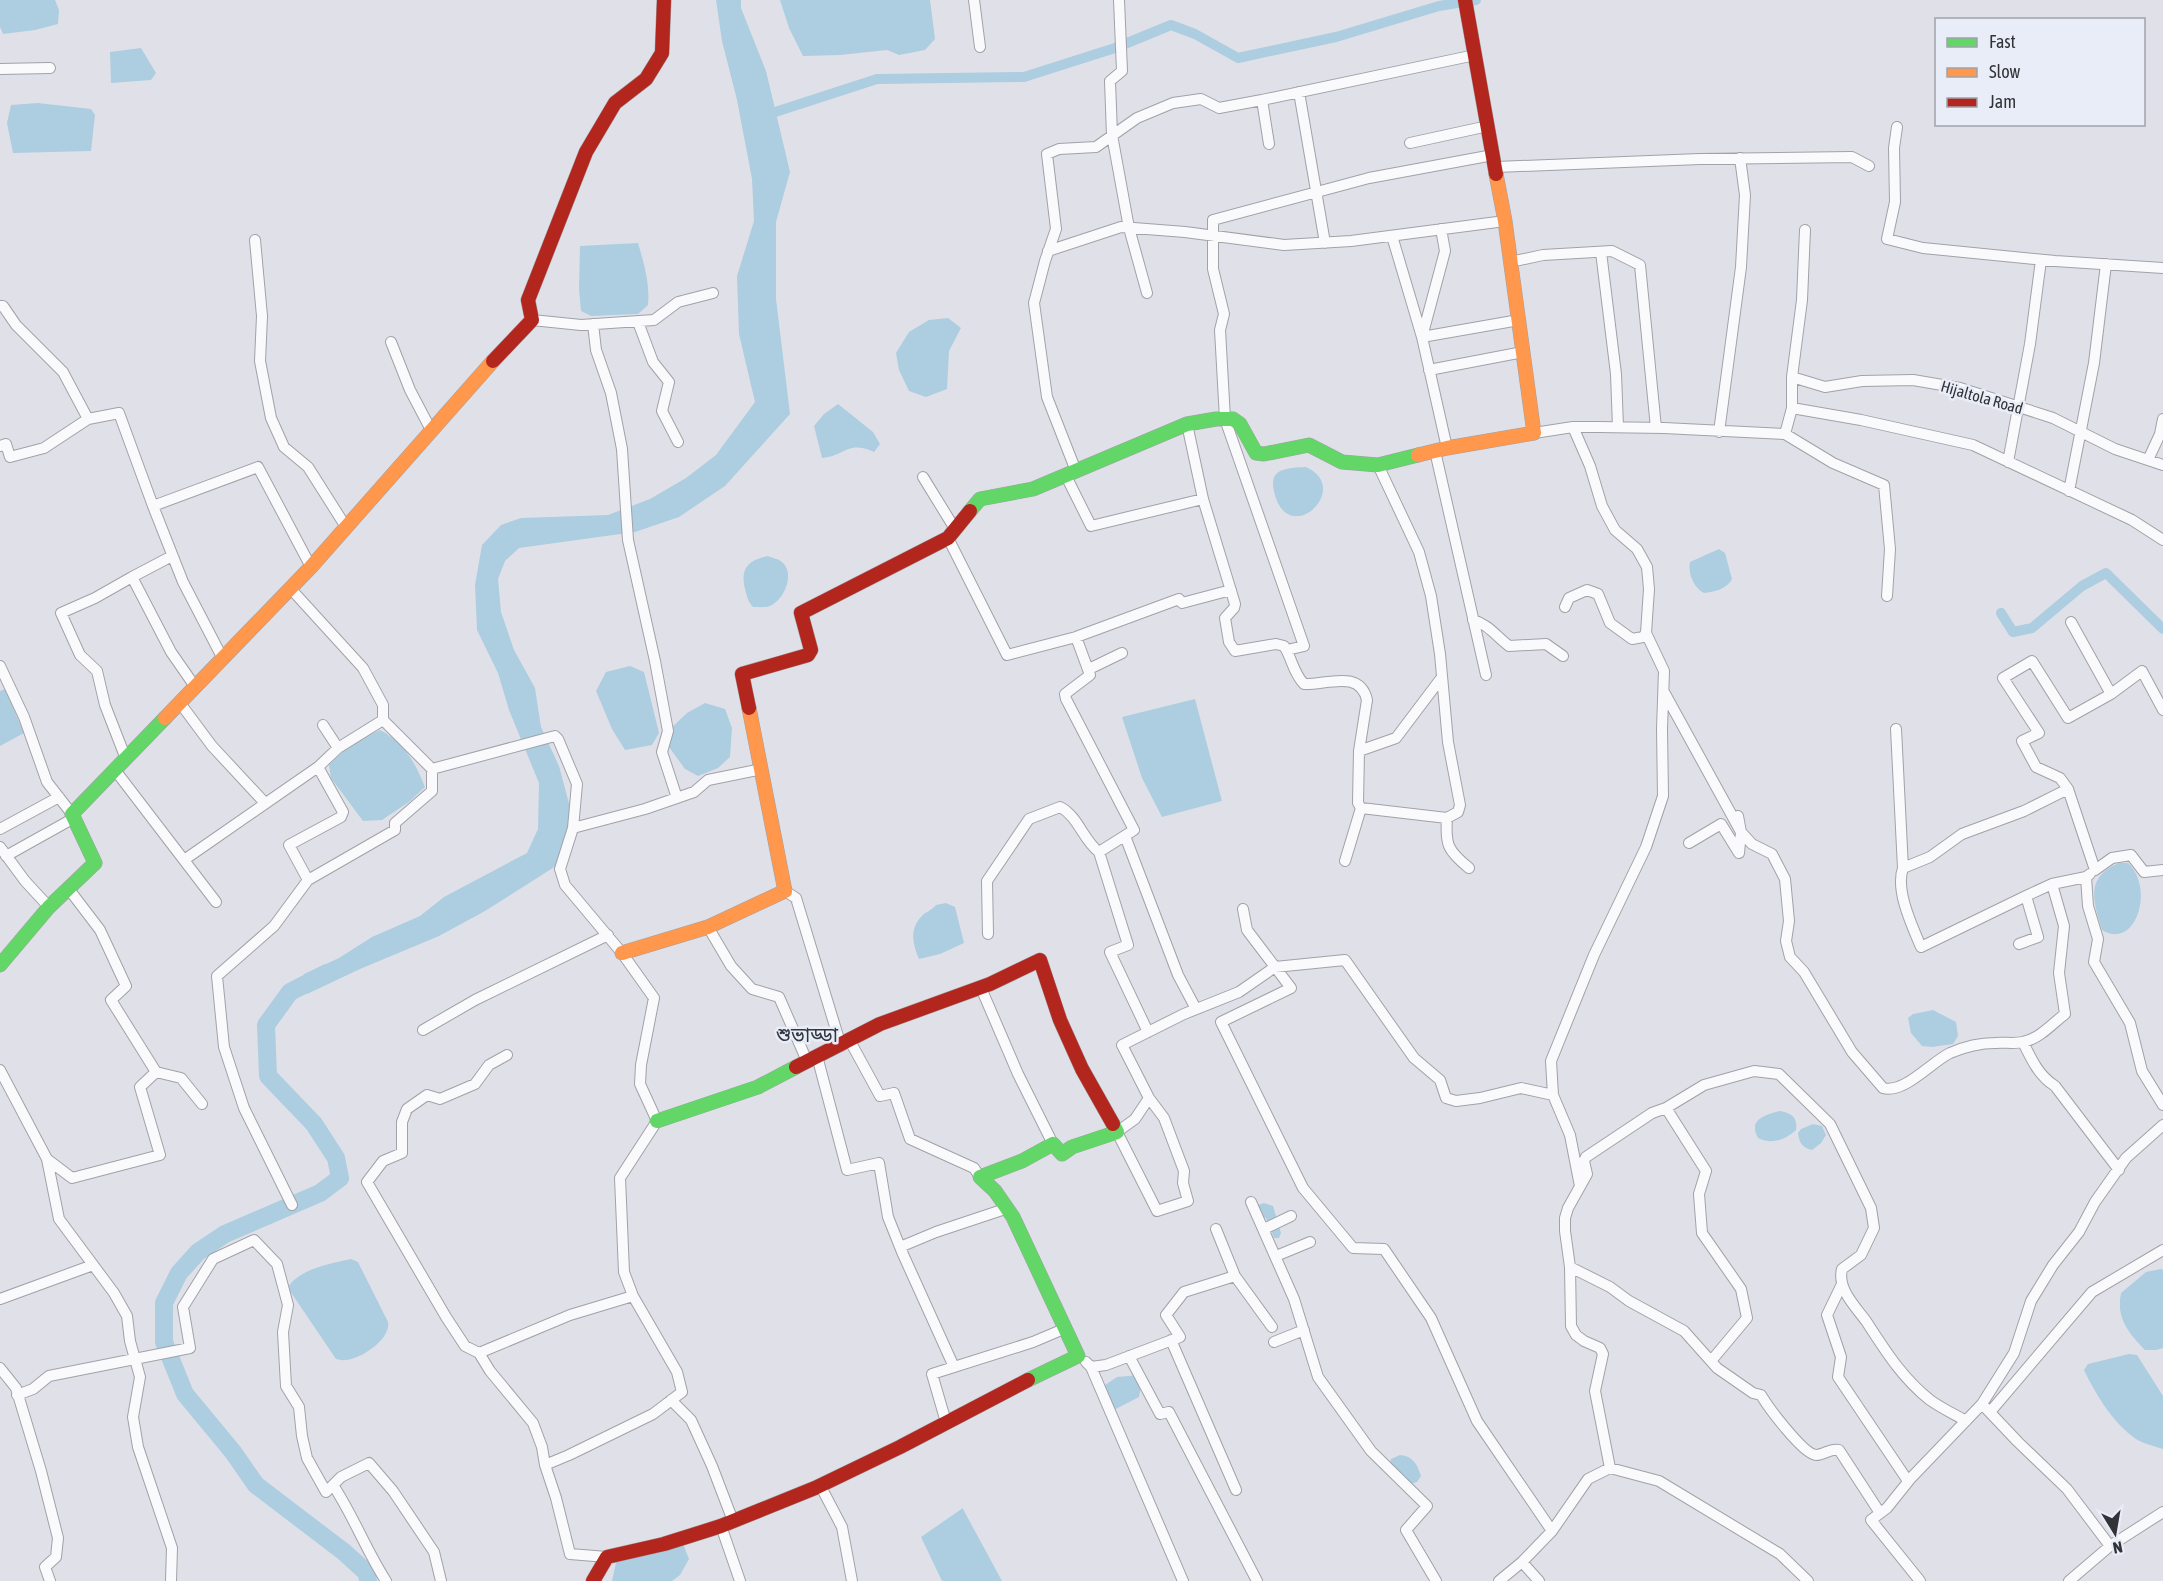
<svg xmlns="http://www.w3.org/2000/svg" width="2163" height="1581" viewBox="0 0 2163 1581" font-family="'Asap Condensed','Noto Sans Bengali',sans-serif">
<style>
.water{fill:#adcde0}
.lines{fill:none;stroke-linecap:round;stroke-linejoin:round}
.canal{stroke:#adcde0;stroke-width:10}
.river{stroke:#adcde0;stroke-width:18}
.street-casing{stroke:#a0a2a7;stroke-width:12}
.fast-casing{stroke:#a0a2a7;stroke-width:15}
.slow-casing{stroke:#a0a2a7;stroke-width:15}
.jam-casing{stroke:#a0a2a7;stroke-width:15}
.street{stroke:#fafafc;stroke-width:10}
.fast{stroke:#63d668;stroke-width:14}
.slow{stroke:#ff974d;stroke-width:14}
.jam{stroke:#b3261e;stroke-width:14}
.labels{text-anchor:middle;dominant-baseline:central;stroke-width:5;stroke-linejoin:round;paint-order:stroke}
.street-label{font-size:16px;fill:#323337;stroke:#e9edf8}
.quarter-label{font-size:20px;fill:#32363e;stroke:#e9edf8}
</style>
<rect width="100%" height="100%" fill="#e0e1e8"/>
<path class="water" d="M0,0h55l4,10 -1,14 -23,6 -32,4 -3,-7z
M716,0h25v8l25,63 24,101 -14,50v77l14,115 -65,72 -46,31 -44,15 -116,16 -14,13 -7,18 3,33 13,38 21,38 6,39 18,39 11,41 -1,28 -13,31 -71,45 -46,25 -79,33 -53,25 -3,-20 35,-16 33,-21 48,-21 24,-19 83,-44 11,-24 1,-46 -30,-73 -11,-37 -21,-43 -2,-45 7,-40 19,-20 20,-7 87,-3 42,-16 36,-21 30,-23 39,-53 -16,-68 -2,-58 17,-55 -2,-42 -15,-79 -15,-59z
M780,0h150l5,39 -10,11 -26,5 -12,-5 -47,5 -37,1 -14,-28z
M141,48l15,25 -5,7 -40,3 -1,-31z
M38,103l53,6 4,6 -4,36 -78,2 -6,-30 4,-18z
M638,243c6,20 12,41 10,62l-10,9 -47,2 -10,-5 -2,-22 1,-43z
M948,318l13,10 -12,23 -2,38 -21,8 -17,-6 -10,-21 -3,-17 13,-21 20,-12z
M838,404l35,28 7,12 -6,8c-27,-12 -28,4 -52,6l-8,-32 10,-12z
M1306,467c45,20 -11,76 -29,34 -12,-31 4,-33 29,-34z
M1719,549l6,4 7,26c-5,10 -18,13 -28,14 -11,-6 -16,-20 -14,-31z
M768,556c4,2 11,3 14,6 13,11 3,36 -10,43 -5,3 -13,2 -19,2 -5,-5 -6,-11 -8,-18 -5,-21 3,-29 23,-33z
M630,666l14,6 15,61 -7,12 -27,5 -13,-21 -16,-38 10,-19z
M5,689l19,44 -24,13v-55z
M1195,699l27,102 -60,16 -20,-39 -20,-61z
M705,703l20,6 7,19 -2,29 -12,11 -20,8 -13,-7 -16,-22 -1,-16 19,-18z
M380,730c24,13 35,32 45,57l-16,15 -27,18 -19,1 -32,-43 -2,-13 22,-21z
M2119,863h9c27,25 8,88 -26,67 -9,-29 -17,-53 17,-67z
M946,903l9,4 9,36 -24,11 -21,5c-6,-14 -10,-29 2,-42 4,-5 10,-6 15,-12z
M1933,1010l23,12 2,14 -5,8 -21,3 -10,-1 -11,-13 -3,-15 5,-4z
M1780,1111c11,2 18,6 16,19 -11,10 -24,15 -38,8 -10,-18 6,-23 22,-27z
M1813,1124l9,2 4,9 -5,8 -9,7c-10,-2 -13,-8 -14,-17l3,-4z
M1264,1203l9,3 8,27 -2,5h-5l-8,-20 -2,-1 -5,2 -4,-13z
M351,1259l7,3 30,60c4,18 -35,44 -52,37l-46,-68 -1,-5c11,-17 43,-23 62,-27z
M2161,1269l2,1v78l-7,2h-11c-17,-18 -29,-32 -24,-57l25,-21z
M2129,1354l8,1 26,41v53c-9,-3 -19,-5 -27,-10 -23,-16 -40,-44 -52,-69l4,-6z
M1140,1375l1,11 -2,11 -31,16 -12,-22 21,-14z
M1400,1455c13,1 17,9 21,21l-4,6 -6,2 -22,-18 2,-7z
M963,1508v1l39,72h-60l-21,-44z
M683,1544l6,15 -9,16 -8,6h-60l5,-23z"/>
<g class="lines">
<path class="canal" d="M766,115l111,-36 147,-2 91,-29 56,-23 24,9 43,24 98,-21 103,-31 37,-6
M2001,613l12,19 19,-4 50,-42 24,-13 57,56"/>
<path class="river" d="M327,973l-37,19 -24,33 2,51 46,48 22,34 4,20 -20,15 -95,41 -27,18 -19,21 -15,30v39l21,52 48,58 23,33 88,67 23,21 1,8"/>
<defs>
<path id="street" d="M974,0l6,47
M1119,0l3,71 -12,10 2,54 17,93 18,65
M0,69l50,-1
M1299,92l26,151
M1897,127l-3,21 1,54 -8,37 36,9 132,13 108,7
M1410,143l78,-17
M1269,144l-7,-44 213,-45
M1496,167l204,-8 152,-2 17,9
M1441,229l4,22 -23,86 25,111
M1392,236l30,101 97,-17
M255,240l7,76 -2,45 11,57 13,29 24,20 38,60
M1048,251l73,-24 64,5 99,13 67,-4 154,-20
M1601,252l15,122 2,53
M1510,262l33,-7 69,-4 28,14 16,163
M0,306h3l13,19 47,47 25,47 31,-6 34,93 105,-39 53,100
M532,320l49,5 73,-5 24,-18 35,-9
M638,322l15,40 16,20 -7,29 16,31
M593,324l3,26 15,43 11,56 6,91 27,121 13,70 -6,21 15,46
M391,342l19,48 21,40
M1429,370l94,-18
M1792,377l33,10 37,-6 51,-1 47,8 93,30 62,31 48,16
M1792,408l69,12 112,25 159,75 31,20
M1187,424l16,75 32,105 -1,4 -9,10 4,24 6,9 41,-7 8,2c8,12 9,27 20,38 22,1 56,-15 63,16l-8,51 -1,52 3,5 -16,53
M1719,432l22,-165 4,-72 -5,-37
M1534,433l39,-6h26l65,1 121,6 7,-26v-31l10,-77 3,-70
M1785,434l48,29 51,22 6,64 -3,47
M0,446l6,-2 4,13 34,-9 44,-29
M1435,451l51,224
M2148,460l12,-26 3,-15
M2008,462l22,-118 11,-84
M1378,465l41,87 12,44 9,58 8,88 12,63 -2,7 -11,6c-2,27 1,33 22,50
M1076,471l-29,-74 -13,-94 11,-42 11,-32 -9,-75 12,-5 37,-2 41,-29 36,-15 28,-4 18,9 43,-8
M1066,476l25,50 112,-27
M923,477l32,52
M2069,491l25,-128 12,-99
M153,506l30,76 40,77
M948,538l59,117 69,-18 103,-38 3,4 49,-13
M172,556l-40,21 39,75 25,36
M291,589l72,79 20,37v15l49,49v22l-37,32v7l-87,50 -34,46 -57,50 7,71 20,61 48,97
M1565,607l4,-9 18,-8 11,4 12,29 22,16 11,-2 3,-4 3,-44 -2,-22 -10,-18 -22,-19 -13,-24 -12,-40 -17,-39
M1473,620c15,4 24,17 36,26l37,-2 17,12
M2071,622l40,72
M1076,637l14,38 -25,19 1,5 68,131 -35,22 29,93 -18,7 38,80
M1287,650l17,-4 -79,-227 -5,-89 4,-16 -11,-45v-49l156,-42 124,-23
M0,666l24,51 23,65 25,32
M1089,669l33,-16
M1664,692l77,140 -2,21 -18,-29 -32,19
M180,703l32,43 53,57
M2163,710l-21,-39 -31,23 -43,24 -36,-57 -29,17 36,55 -17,8 14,26 24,11 8,11 27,81 17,-12 19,-3 13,17 19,-2
M323,725l15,23
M1896,729l7,139
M1359,751l37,-13 46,-61
M126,759l-21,-54 -8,-34 -17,-16 -19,-42 34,-15 37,-21
M432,769l123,-33 3,3 19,45 -4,44 -13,41 5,16 57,68 32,45 -13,67 -1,19 17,37 -37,57 4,94 9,24 44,76 5,20 -29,22 -84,41 -24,10 11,33 14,56 37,3
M115,770l101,132
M1361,808l86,10
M1738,816l3,16 11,12 20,10 13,25 4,42 -3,20 4,16 14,15 48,80 31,36c21,6 47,-25 67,-35 14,-6 29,-10 45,-10 9,-1 19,1 28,-1 16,-3 29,-18 42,-28l-6,-41 5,-47 -12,-42
M573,828l72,-19 49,-17 14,-12 54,-11
M0,829l59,-32
M1125,836l53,139 18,34
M0,847l25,34 24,26
M6,856l68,-38
M184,860l134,-93
M2086,877l2,29 10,33 -4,23 36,61 12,48 21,34
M308,880l-19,-35 52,-28 2,-5 -25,-45 20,-19 45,-28
M785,891l11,7 45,148
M2026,896l-105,51c-9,-21 -26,-57 -18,-79l27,-11 32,-23 62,-23 44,-22
M1243,909l4,21 44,58 -70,34 82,166 50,60 31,1 47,69 46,103 75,110
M708,927l23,39 21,23 27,8 28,64
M988,934l-1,-53 42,-62 31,-12c18,9 23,33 39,45
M2019,944l19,-7 -12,-41 26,-12 34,-7 4,-3
M981,988l37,86 35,70
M423,1030l52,-30 133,-65
M850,1041l30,55 14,-3 16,46 64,29 6,9
M2023,1042c8,17 16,34 32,44l64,84
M507,1055l-18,10 -14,19 -35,15 -13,-4 -20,14 -5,13v31l-19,8 -16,21 79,135 19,29 14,7 11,18 43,52 9,24 3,18
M817,1056l30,114 32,-7 9,54 14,35 52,115
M0,1070l47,89 12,60 55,74 13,23 3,25 10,36 -7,40 5,30 34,101 -1,33
M156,1072l25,6 21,26
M1149,1098l15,20 20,53 -1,12 5,18 -31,10 -40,-79 18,-13 14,-21 -27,-53 62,-31 55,-22 36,-25 70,-7 69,98 26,22 6,18 10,3 24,-3 41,-10 32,7
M1666,1108l40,63 -7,23 3,39 39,56 6,29 -36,43
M47,1159l25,19 88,-23 -20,-68 16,-15 -45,-72 15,-14 -26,-56 -32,-42
M1580,1186l-10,-51 -17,-40 -2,-34 43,-106 52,-108 17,-51 -1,-67 2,-58 -18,-38
M1251,1202l43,97 24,78 53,74 56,55 -21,24 30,51
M1216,1229l19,47 37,51
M1264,1229l27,-13
M900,1247l36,-15 72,-24
M1276,1256l34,-14
M1570,1267l40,20 19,14 55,30 33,37 36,25 8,2c7,12 42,59 55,60 8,0 14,-7 23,-5l41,63
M1842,1284l-15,31 14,42 -3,20 70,104
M0,1299l93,-34
M1171,1340l65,150
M1274,1342l30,-12
M479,1353l91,-38 63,-19
M1129,1356l31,58 9,-2 88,169
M1086,1362l5,5 15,-2 74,-28 -14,-22 18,-23 51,-16
M1091,1367l92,214
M0,1368l16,20 25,83 17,67 -2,19 -11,10 5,14
M17,1395l16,-6 16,-13 141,-28 -7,-41 30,-48 41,-19 23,24 11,41 -5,27 3,54 13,21 3,29 5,22 19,34 15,-15 28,-14 24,28 41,61 7,29
M671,1400l20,20 21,46 21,55
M1990,1412l102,-120 71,-42
M946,1422l-14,-48 101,-32 33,-14
M1610,1468l49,13 121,73 28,27
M333,1485c20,30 33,65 53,96
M820,1485l22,42 10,54
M721,1526l19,55
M2110,1546l-43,-57 -49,-47 -36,-38 32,-51 17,-52 22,-36 26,-33 16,-30 31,-44 37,-33
M1522,1562l17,19
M1499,1581l23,-19 30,-31 36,-52 22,-11 -15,-77 8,-37 -3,-6 -16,-7 -8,-6 -5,-9 -1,-59 -5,-36v-13l3,-10 19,-34 -3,-13 2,-4 66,-44 14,-5 38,-23 50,-14 25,3 51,50 41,84 3,20 -13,27 -19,14c-5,20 13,37 24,52 19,29 36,57 64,79 11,8 24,14 36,21
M1920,1581l-49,-61 16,-12 24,-30 71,-74
M2069,1581l41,-35 53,-34"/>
<path id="fast" d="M970,511l10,-12 53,-10 154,-65 29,-5h17l7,5 16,29 8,1 45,-9 33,17 36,3 40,-10
M0,965l49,-58 46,-44 -23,-49 93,-96
M657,1121l101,-34 38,-20
M1028,1380l50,-24 -65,-139 -18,-26 -15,-14 42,-16 31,-17 9,10 10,-7 45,-15 -4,-8"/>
<path id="slow" d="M1418,455l29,-7 87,-15 -29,-212 -9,-47
M165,718l146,-151 182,-206
M622,953l86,-26 77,-36 -36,-183"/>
<path id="jam" d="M1465,0l31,174
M493,361l39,-41 -4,-20 58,-148 29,-49 31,-24 16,-26 2,-53
M749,708l-7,-34 66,-19 3,-5 -10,-37 147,-75 22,-27
M796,1067l84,-43 110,-40 50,-24 20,60 22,49 31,55
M593,1581l14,-24 57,-13 57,-18 94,-38 85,-41 128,-67"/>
</defs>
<use href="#street" class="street-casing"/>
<use href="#fast" class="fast-casing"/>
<use href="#slow" class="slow-casing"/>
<use href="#jam" class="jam-casing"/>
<use href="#street" class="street"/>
<use href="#fast" class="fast"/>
<use href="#slow" class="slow"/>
<use href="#jam" class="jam"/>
</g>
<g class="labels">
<g class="street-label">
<text transform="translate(1982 397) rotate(16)">Hijaltola Road</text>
</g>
<g class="quarter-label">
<text x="807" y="1034">শুভাড্ডা</text>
</g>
</g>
<rect x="1935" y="18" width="210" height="108" fill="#e9edf8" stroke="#a0a3ab" stroke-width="1.5"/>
<rect x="1947" y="38" width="30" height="9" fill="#63d668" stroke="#a0a3ab" stroke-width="1.5"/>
<text x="1989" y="48" font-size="18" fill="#323337">Fast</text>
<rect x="1947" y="68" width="30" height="9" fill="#ff974d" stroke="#a0a3ab" stroke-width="1.5"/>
<text x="1989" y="78" font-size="18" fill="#323337">Slow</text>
<rect x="1947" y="98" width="30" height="9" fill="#b3261e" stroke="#a0a3ab" stroke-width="1.5"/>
<text x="1989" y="108" font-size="18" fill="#323337">Jam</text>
<g transform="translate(2115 1533) rotate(169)" stroke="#e9edf8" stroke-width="4.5" paint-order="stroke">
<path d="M0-4.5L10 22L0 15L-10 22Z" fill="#323337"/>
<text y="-9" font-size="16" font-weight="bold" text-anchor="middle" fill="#323337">N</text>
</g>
</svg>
